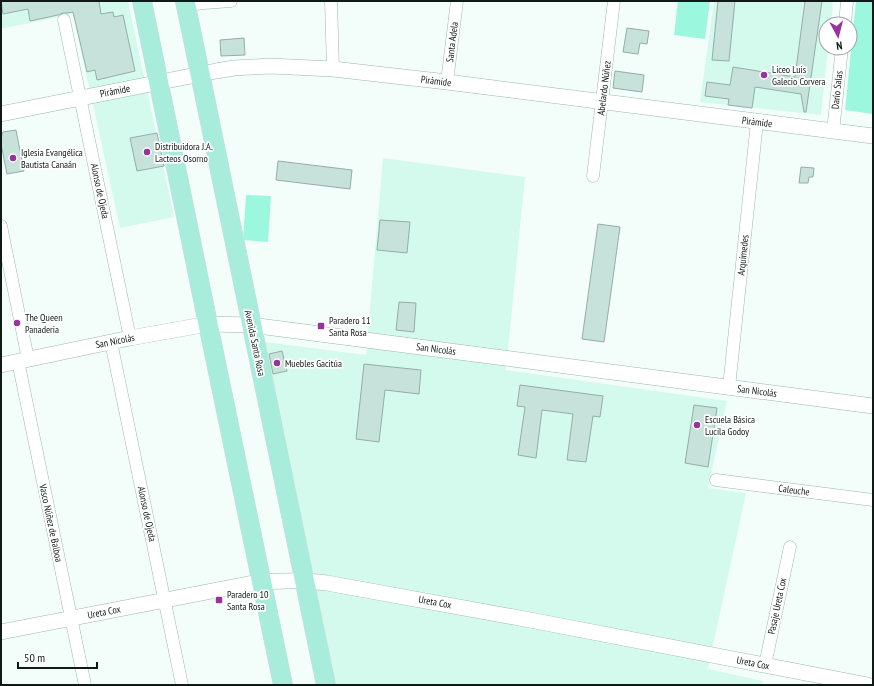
<svg xmlns="http://www.w3.org/2000/svg" width="874" height="686" viewBox="0 0 874 686" font-family="'PT Sans Narrow',sans-serif">
<style>
.built{fill:#d4faee}
.green{fill:#9cf7df}
.building{fill:#c6e2da;stroke:#93aea6}
.lines{fill:none;stroke-linecap:round;stroke-linejoin:round}
.minor-casing{stroke:#9cb7af;stroke-width:13}
.tertiary-casing{stroke:#9cb7af;stroke-width:16}
.primary-casing{stroke:#d9dada;stroke-width:20}
.minor{stroke:#fff;stroke-width:12}
.tertiary{stroke:#fff;stroke-width:15}
.primary{stroke:#a8ecdc;stroke-width:19}
.poi-dot{fill:#96349b;stroke:#fff;stroke-width:1.5}
.labels{text-anchor:middle;dominant-baseline:central;stroke-width:3.5;stroke-linejoin:round;paint-order:stroke}
.street-label{font-size:10px;fill:#0f1916;stroke:#fff}
.poi-label{font-size:10px;fill:#0f1916;stroke:#fff;text-anchor:start}
</style>
<rect width="100%" height="100%" fill="#f3fefb"/>
<path class="built" d="M1,1h127l46,216 -54,11 -47,-214 -72,15z
M714,1h119l-2,23h-5v24h2l-7,67 -121,-13z
M383,158l142,19 -19,193 221,31 -19,87 38,5 -38,176 55,12 -1,4h-426l-71,-343 101,13z"/>
<path class="green" d="M678,1h32l-5,38 -31,-4z
M856,1h17v113l-28,-4z
M246,195l25,1 -3,46 -25,-2z"/>
<path class="building" d="M1,1h98l2,13 12,-2 1,5 9,-2 12,56 -38,9 -2,-10 -8,2 -14,-60 -6,1h-4l-5,2 -28,6 -2,-12 -25,5z
M718,1h17l-6,60 -17,-1z
M805,1h17l-16,111h-2l-3,-18 -46,-7 -3,21 -24,-3 1,-6 -24,-3 2,-14 23,3 3,-18 62,10z
M627,28l22,3 -2,13 -7,-1 -2,11 -15,-2z
M244,38l1,17 -24,1 -1,-16z
M615,71l29,4 -2,17 -29,-4z
M16,130l8,41 -17,3 -6,-30v-8l2,-4z
M157,133l7,33 -27,5 -7,-33z
M278,161l74,9 -2,19 -74,-9z
M801,167l13,1 -1,9h-4l-1,6h-9z
M380,220l30,2 -3,31 -30,-3z
M598,224l22,3 -16,115 -22,-3z
M399,302l17,1 -2,29 -18,-2z
M282,351l5,20 -14,3 -4,-20z
M364,364l57,6 -2,24 -34,-4 -6,52 -23,-3z
M520,385l83,11 -3,21 -7,-1 -7,46 -19,-2 6,-46 -31,-4 -6,48 -18,-3 7,-48 -8,-1z
M694,405l23,3 -9,59 -23,-4z"/>
<g class="lines">
<defs>
<path id="minor" d="M331,1l2,68
M186,5l18,-2 27,-2
M64,20l66,318
M845,24l2,-23
M447,82l10,-81
M833,131l9,-83
M593,176l21,-175
M1,226l27,133
M111,342l71,343
M18,361l67,324
M729,387l28,-265
M716,480l157,20
M765,665l25,-118"/>
<path id="tertiary" d="M1,114l215,-43 18,-3 36,-2 63,3 114,13 426,54
M1,365l129,-27 78,-14 43,1 15,2 607,79
M1,632l247,-48c28,-4 51,-5 79,-1l198,36 343,66"/>
<path id="primary" d="M142,1l66,323 75,361
M185,1l141,684"/>
</defs>
<use href="#minor" class="minor-casing"/>
<use href="#tertiary" class="tertiary-casing"/>
<use href="#primary" class="primary-casing"/>
<use href="#minor" class="minor"/>
<use href="#tertiary" class="tertiary"/>
<use href="#primary" class="primary"/>
</g>
<g class="poi-dot">
<circle cx="764" cy="75" r="4"/>
<circle cx="147" cy="152" r="4"/>
<circle cx="13" cy="158" r="4"/>
<circle cx="17" cy="323" r="4"/>
<rect x="317" y="322" width="8" height="8" rx="2"/>
<circle cx="277" cy="363" r="4"/>
<circle cx="697" cy="425" r="4"/>
<rect x="215" y="596" width="8" height="8" rx="2"/>
</g>
<g class="labels">
<g class="street-label">
<text transform="translate(452 42) rotate(-83)">Santa Adela</text>
<text transform="translate(436 81) rotate(7)">Pirámide</text>
<text transform="translate(604 88) rotate(-83)">Abelardo Núñez</text>
<text transform="translate(837 90) rotate(-84)">Darío Salas</text>
<text transform="translate(115 91) rotate(-11)">Pirámide</text>
<text transform="translate(757 122) rotate(7)">Pirámide</text>
<text transform="translate(100 191) rotate(78)">Alonso de Ojeda</text>
<text transform="translate(743 255) rotate(-84)">Arquímedes</text>
<text transform="translate(115 341) rotate(-11)">San Nicolás</text>
<text transform="translate(255 343) rotate(78)">Avenida Santa Rosa</text>
<text transform="translate(436 349) rotate(7)">San Nicolás</text>
<text transform="translate(757 391) rotate(7)">San Nicolás</text>
<text transform="translate(794 490) rotate(7)">Caleuche</text>
<text transform="translate(147 514) rotate(78)">Alonso de Ojeda</text>
<text transform="translate(51 523) rotate(78)">Vasco Núñez de Balboa</text>
<text transform="translate(435 602) rotate(10)">Ureta Cox</text>
<text transform="translate(777 606) rotate(-78)">Pasaje Ureta Cox</text>
<text transform="translate(104 612) rotate(-11)">Ureta Cox</text>
<text transform="translate(753 663) rotate(11)">Ureta Cox</text>
</g>
<g class="poi-label">
<text x="772" y="69">Liceo Luis<tspan x="772" dy="12">Galecio Corvera</tspan></text>
<text x="155" y="146">Distribuidora J.A.<tspan x="155" dy="12">Lacteos Osorno</tspan></text>
<text x="21" y="152">Iglesia Evangélica<tspan x="21" dy="12">Bautista Canaán</tspan></text>
<text x="25" y="317">The Queen<tspan x="25" dy="12">Panaderia</tspan></text>
<text x="329" y="320">Paradero 11<tspan x="329" dy="12">Santa Rosa</tspan></text>
<text x="285" y="363">Muebles Gacitúa</text>
<text x="705" y="419">Escuela Básica<tspan x="705" dy="12">Lucila Godoy</tspan></text>
<text x="227" y="594">Paradero 10<tspan x="227" dy="12">Santa Rosa</tspan></text>
</g>
</g>
<rect width="874" height="686" fill="none" stroke="#0f1916" stroke-width="4"/>
<g transform="translate(838 36) rotate(173)"><circle r="19" fill="#ffffff" stroke="#9fa3a2"/>
<path d="M0-3L7 15L0 10L-7 15Z" fill="#96349b"/>
<text y="-6" font-size="11" font-weight="bold" text-anchor="middle" fill="#0f1916">N</text>
</g>
<path d="M18 662v6h79v-6" fill="none" stroke="#0f1916" stroke-width="2"/>
<text x="24" y="662" font-size="12" fill="#0f1916" stroke="#ffffff" stroke-width="3" paint-order="stroke">50 m</text>
</svg>
